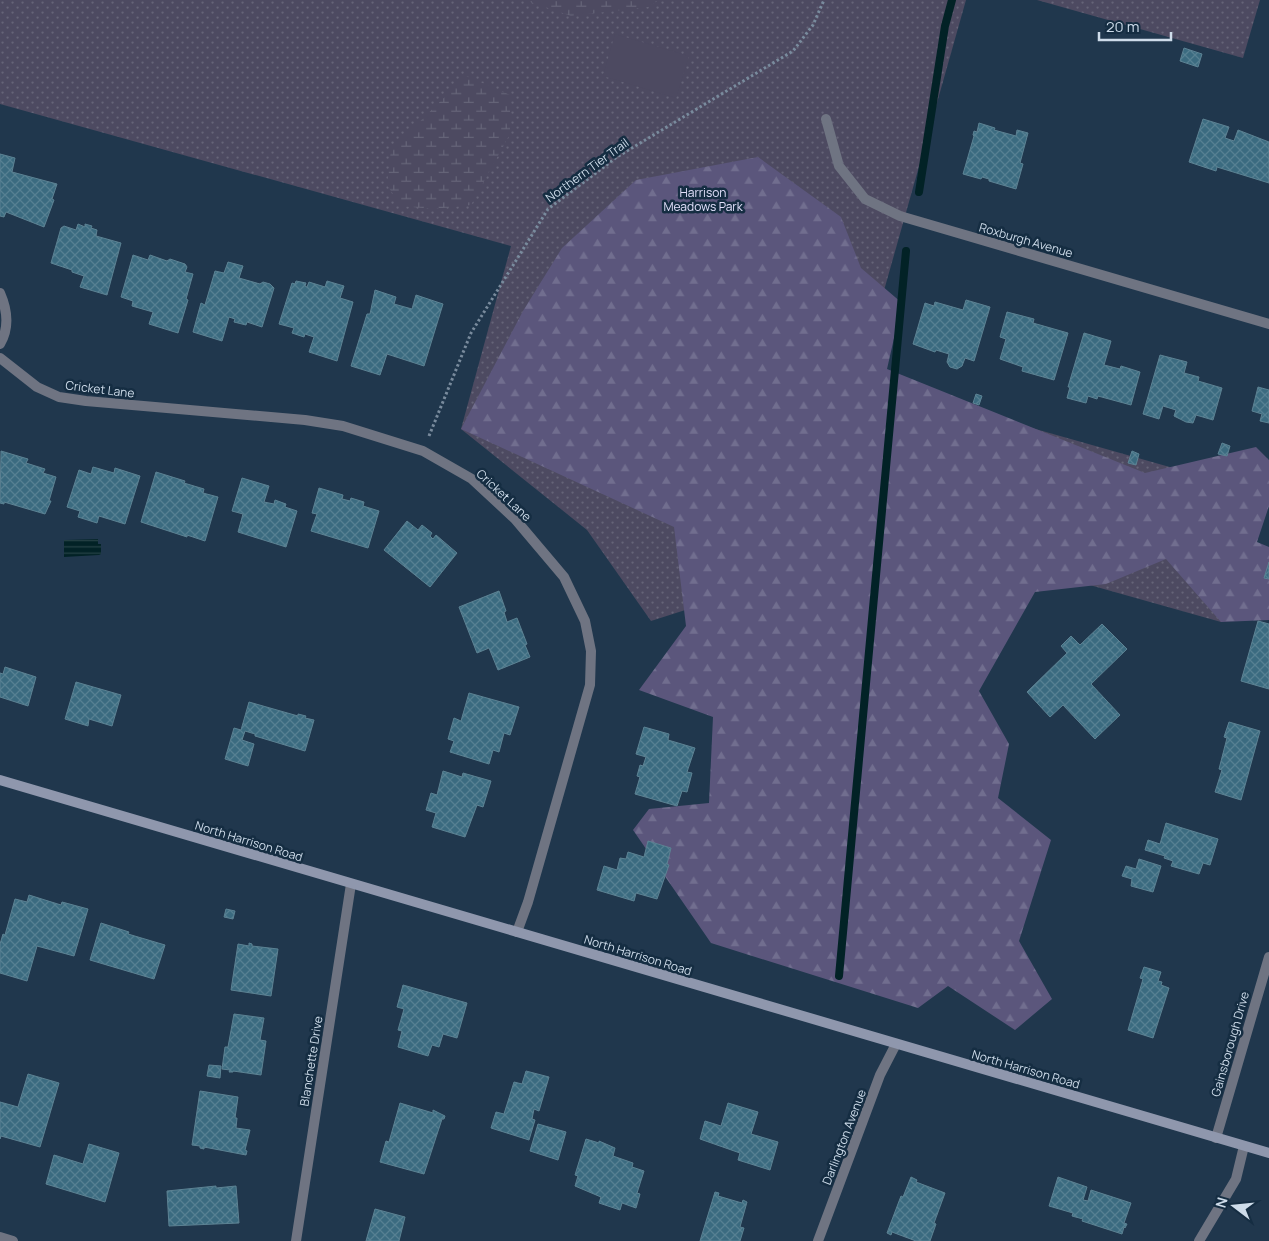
<svg xmlns="http://www.w3.org/2000/svg" width="1269" height="1241" viewBox="0 0 1269 1241" font-family="Manrope,sans-serif">
<style>
.grass{fill:url(#grass-dots)}
.forest{fill:url(#forest-firs)}
.wetland{fill:url(#wetland-marsh)}
.pitch{fill:#4d4a61}
.water{fill:url(#water-rules)}
.lines{fill:none;stroke-linecap:round;stroke-linejoin:round}
.stream{stroke:#022226;stroke-width:8}
.building{fill:url(#building-cross-hatch);stroke:#5c8293}
.path{stroke:#798b9d;stroke-width:3;stroke-dasharray:2.5 2.5;stroke-linecap:butt}
.street{stroke:#6f7482;stroke-width:10}
.secondary{stroke:#8f97ad;stroke-width:10}
.labels{text-anchor:middle;dominant-baseline:central;stroke-width:5;stroke-linejoin:round;paint-order:stroke}
.street-label{font-size:12px;fill:#cedcea;stroke:#152d42}
.park-label{font-size:12px;fill:#e2e0fb;stroke:#152d42}
</style>
<defs>
<pattern id="grass-dots" width="8" height="8" patternUnits="userSpaceOnUse" patternTransform="scale(1.25)"><rect width="8" height="8" fill="#4d4a61"/><path d="M2 2h.1M6 6h.1" fill="none" stroke="#656478" stroke-width="1.8" stroke-linecap="round"/></pattern>
<pattern id="forest-firs" width="22" height="20" patternUnits="userSpaceOnUse" patternTransform="scale(1.25)"><rect width="22" height="20" fill="#5b567c"/><path d="M5 1l3.5 6h-7zM16 11l3.5 6h-7z" fill="#716e8f"/></pattern>
<pattern id="wetland-marsh" width="20" height="14" patternUnits="userSpaceOnUse" patternTransform="scale(1.25)"><rect width="20" height="14" fill="#4d4a61"/><path d="M1 5h8M5 5V1M11 12h8M15 12V8" fill="none" stroke="#656478"/></pattern>
<pattern id="water-rules" width="6" height="5" patternUnits="userSpaceOnUse" patternTransform="scale(1.25)"><rect width="6" height="5" fill="#022226"/><path d="M0 2.5h6" fill="none" stroke="#264246"/></pattern>
<pattern id="building-cross-hatch" width="8" height="8" patternUnits="userSpaceOnUse" patternTransform="scale(1.25)"><rect width="8" height="8" fill="#3b6b80"/><path d="M0 0l8 8M0 8l8-8" fill="none" stroke="#568092"/></pattern>
</defs>
<rect width="100%" height="100%" fill="#20374d"/>
<path class="grass" d="M0,0h966l-107,379 399,113 -37,130 -365,-103 -12,40 -193,62 -64,-91 -126,-101 50,-183 -511,-142z
M1037,0h223l-17,58z"/>
<path class="forest" d="M758,157l83,60 20,51 41,35 -15,66 258,104 111,-26 13,13v46l-12,36 12,5v73l-48,2 -55,-63 -60,25 -71,8 -56,99 30,53 -11,54 53,42 -32,101 33,58 -37,31 -67,-44 -30,22 -207,-65 -78,-113 16,-21 60,-6 4,-86 -74,-27 47,-64 -12,-99 -213,-98 62,-118 39,-63 74,-68z"/>
<path class="wetland" d="M525,0h134l-11,7 -77,9z
M466,76l44,19v39l-39,71 -37,4 -33,-3 -14,-21 4,-35z"/>
<path class="pitch" d="M615,34l74,22 -13,42 -73,-22z"/>
<path class="water" d="M98,539v5h3v10l-2,1 -35,2v-17z"/>
<g class="lines">
<path class="stream" d="M919,192l26,-166 7,-26
M839,976l67,-725"/>
</g>
<path class="building" d="M1184,48l18,6 -4,13 -18,-6z
M1203,119l26,8 -4,11 9,3 4,-11 31,12v41l-52,-16 -1,4 -27,-9z
M979,123l16,5 -1,2 22,6 1,-6 11,3 -8,30 3,1 -7,25 -27,-8v-2l-7,-2 -1,2 -18,-5 11,-38 -1,-1 1,-4 3,1z
M0,154l15,4 -3,14 45,12 -5,15 2,1 -10,27 -38,-15 -2,5 -4,-1z
M78,224l7,3v-3l7,2 -1,2 6,2 -1,6 25,7 -14,52 -27,-8 4,-11 -12,-4v-2l-21,-7 10,-35 3,-2 12,4z
M133,255l15,5 2,-5 17,6 3,-2 15,5 2,3 -2,5 8,2 -7,25 2,1 -10,33 -29,-9 4,-12 -21,-6 1,-5 -12,-4z
M228,262l15,4 -4,12 21,6 3,-2 7,2 4,4 -12,39 -15,-5 -1,3 -12,-3 1,-3 -6,-2 -7,24 -29,-9 8,-29 4,2 10,-34 9,2z
M296,281l10,2 -1,3 2,1 2,-5 16,5 2,-6 17,5 -4,12 13,4 -16,59 -28,-9 5,-15 -9,-3 -1,3 -12,-4 2,-5 -15,-4 13,-41 3,1z
M375,290l21,7 -2,7 18,5 4,-14 27,9 -19,62 -37,-12 -7,21 -29,-9 16,-52h3z
M966,300l24,7 -16,54 -9,-3 -3,8 -5,3 -7,-2 -3,-5 2,-8 -13,-4 -1,2 -22,-8 12,-41 9,3 1,-4 28,8z
M1007,312l27,7 -1,4 35,10 -14,47 -32,-9 1,-4 -23,-8 6,-20 -6,-2z
M1084,333l27,8 -7,24 16,4 1,-3 19,6 -9,33 -33,-9 -1,3 -9,-3 -2,7 -19,-5 3,-11h-2z
M1160,355l27,7 -3,11 15,4 -1,4 24,7 -9,32 -17,-5 -3,8 -7,-1 -12,-6 2,-6 -13,-4 -4,13 -16,-5z
M1258,387l11,3v33l-9,-2 2,-7 -10,-3z
M976,394l6,2 -3,9 -6,-2z
M1222,443l8,3 -3,10 -9,-2z
M1,451l27,8 -2,4 19,6 -2,4 13,4 -7,24h2l-6,13 -41,-12v2l-4,-1z
M1132,451l7,3 -3,11 -8,-2z
M93,467l21,6 1,-5 25,8 -15,48 -26,-8 -2,7 -19,-6 2,-6 -13,-4 12,-37 12,4z
M156,472l29,9 -1,2 20,6 -1,4 15,4 -13,44 -18,-6v2l-46,-15z
M242,478l27,8 -5,16 10,2 1,-4 11,4 -1,3 12,4 -11,36 -48,-15 5,-18 -11,-3z
M319,488l24,7 -1,4 8,2 1,-3 13,4 -1,4 16,5 -11,37 -57,-17 6,-17 -5,-1z
M407,521l11,9 4,-5 10,8 -2,3 3,3 3,-4 21,18 -27,34 -46,-37z
M1269,562v17l-5,-1z
M499,591l7,20 -2,1 3,10 10,-4 10,26 -2,1 5,12 -32,13 -9,-22 -12,5 -18,-46z
M1258,621l11,3v65l-28,-8z
M1102,624l25,25 -36,35 29,31 -25,24 -32,-34 -13,12 -23,-25 40,-39 -6,-7 10,-10 9,9z
M5,667l31,10 -8,29 -28,-9v-24l3,1z
M76,682l45,13 -9,31 -23,-7 -1,7 -23,-7z
M469,693l50,14 -9,28 -6,-2 -5,19 -6,-2 -4,14 -39,-12 4,-11 -6,-2 6,-21 7,3z
M249,702l49,14v-2l8,2 -1,2 9,2 -9,31 -50,-15v-2l-10,-3 -3,9 12,4 -6,22 -23,-7 9,-31 7,2z
M1229,722l31,9 -19,69 -26,-8 7,-22 -3,-1 8,-31 -3,-1z
M644,727l25,7 -1,6 27,8 -8,24 5,1 -5,19 -5,-1 -5,15 -42,-12 5,-17 -3,-1 3,-11 3,1 3,-9 -10,-3z
M443,771l19,6 1,-4 28,8 -8,26 -6,-2 -12,32 -33,-10 4,-14 -10,-3 5,-17 6,2z
M1166,823l52,16 -8,26 -7,-2 -4,11 -28,-8 2,-5 -9,-3 1,-2 -20,-6 3,-10 12,4z
M648,841l23,7 -4,16 2,1 -12,34 -21,-6 -2,8 -37,-11 7,-24 13,4 3,-12 6,1 2,-7 16,5z
M1139,859l22,7 -8,26 -22,-6 1,-7 -10,-3 4,-10 10,3z
M29,895l32,10 1,-3 26,7 -14,47 -37,-10 -10,35 -27,-8v-29l3,-10 2,1 10,-36 12,3z
M226,909l9,2 -2,8 -9,-2z
M101,923l28,9 -1,2 37,11 -11,34 -64,-19z
M249,943l3,1v2l26,3 -7,47 -40,-6 7,-46 11,2z
M1144,967l17,5 -3,9 4,1 -1,3 8,3 -16,50 -25,-8 15,-51 -3,-1z
M403,985l64,18 -10,35 -14,-4 -4,13 -7,-2 -4,11 -30,-9 4,-16 -4,-1 6,-21 -7,-2z
M234,1014l30,4 -4,22 6,1 -5,34 -28,-4v1h-4l1,-2 -8,-1 3,-22h3z
M209,1065l12,1 -1,12 -13,-2z
M526,1071l23,6 -10,34 -5,-2 -2,10 3,1 -6,20 -38,-12 5,-16 8,2 10,-32 8,2z
M28,1074l31,9 -19,64 -39,-11 -1,3v-37l18,5z
M200,1091l38,6 -3,21h2l-1,10 14,2 -5,20 2,1 -1,4 -42,-8v2l-4,-1v-2l-8,-1z
M400,1103l33,10v-3l12,6 -1,3h-2l-18,55 -44,-12 6,-21 3,1z
M728,1103l30,9 -7,22 27,8 -8,28 -32,-10 2,-7 -40,-14 5,-18 16,5z
M538,1124l28,8 -8,28 -28,-9z
M586,1139l13,4v-2l16,7 -2,8 20,7 -1,4 12,4 -7,22 3,1 -4,14 -14,-5 -2,7 -21,-7 2,-6 -26,-11 3,-10 -3,-1z
M89,1144l30,9 -14,49 -59,-18 8,-29 29,9z
M911,1177l6,3 -1,2 29,11 -11,30 2,1 -6,17h-14l-24,-9 -1,3 -4,-2 14,-37 2,1z
M1058,1177l29,10 -4,13 5,1 3,-11 40,13 -7,20 3,1 -2,4 -1,-1 -2,7 -40,-13 1,-2 -11,-3 1,-3 -24,-7z
M216,1186v2l20,-2 3,37 -70,3 -2,-35z
M715,1192l4,1 -1,3 24,7 1,-3 4,2 -7,25 4,1 -4,13h-40z
M375,1209l30,8 -6,24h-33z"/>
<g class="lines">
<path class="path" d="M429,436l42,-103 77,-124 69,-52 176,-106 20,-26 11,-25"/>
<path class="street" d="M826,119l13,47 26,33 35,17 369,108
M0,293c7,16 10,34 0,51
M0,358l37,29 22,10 27,4 219,19 38,6 80,25 49,28 43,40 49,58 21,44 6,30 -1,34 -62,217 -11,30
M1216,1138l53,-181
M0,1237l13,4
M296,1241l55,-357
M818,1241l62,-166 16,-31
M1199,1241l37,-62 8,-33"/>
<path class="secondary" d="M0,780l1269,373"/>
</g>
<g class="labels">
<g class="street-label">
<text transform="translate(587 170) rotate(-36)">Northern Tier Trail</text>
<text transform="translate(1026 240) rotate(16)">Roxburgh Avenue</text>
<text transform="translate(100 389) rotate(7)">Cricket Lane</text>
<text transform="translate(504 495) rotate(43)">Cricket Lane</text>
<text transform="translate(249 841) rotate(17)">North Harrison Road</text>
<text transform="translate(638 955) rotate(17)">North Harrison Road</text>
<text transform="translate(1230 1044) rotate(-74)">Gainsborough Drive</text>
<text transform="translate(311 1061) rotate(-81)">Blanchette Drive</text>
<text transform="translate(1026 1069) rotate(16)">North Harrison Road</text>
<text transform="translate(844 1137) rotate(-69)">Darlington Avenue</text>
</g>
<g class="park-label">
<text x="703" y="192">Harrison<tspan x="703" dy="14">Meadows Park</tspan></text>
</g>
</g>
<g transform="translate(1234 1206) rotate(286)" stroke="#152d42" stroke-width="4" paint-order="stroke">
<path d="M0-4L9 19L0 12L-9 19Z" fill="#cedcea"/>
<text y="-8" font-size="14" font-weight="bold" text-anchor="middle" fill="#cedcea">N</text>
</g>
<path d="M1099 32v8h72v-8" fill="none" stroke="#cedcea" stroke-width="2.5"/>
<text x="1106" y="32" font-size="15" fill="#cedcea" stroke="#152d42" stroke-width="4" paint-order="stroke">20 m</text>
</svg>
